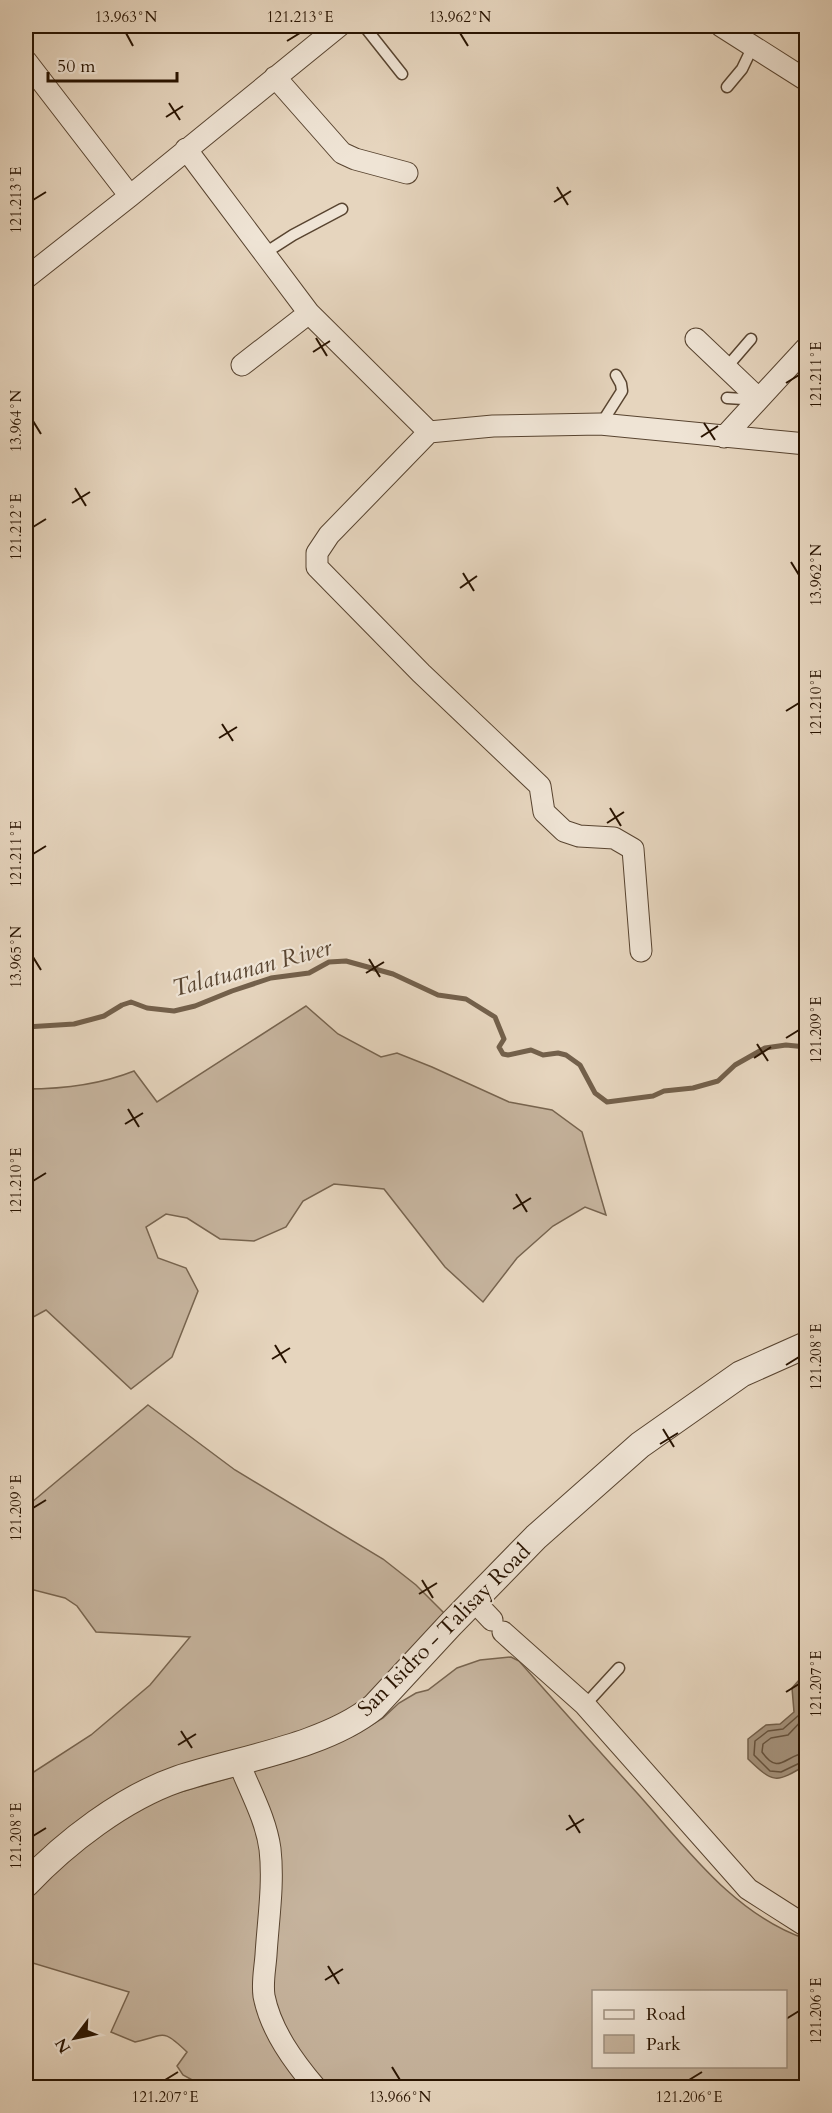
<svg xmlns="http://www.w3.org/2000/svg" width="832" height="2113" viewBox="0 0 832 2113" font-family="Cardo,serif">
<style>
.green{fill:#c6b49e;stroke:#77644f;stroke-width:1.5;fill-rule:evenodd}
.water{fill:#a5937d;stroke:#73604b;stroke-width:1.5}
.lines{fill:none;stroke-linecap:round;stroke-linejoin:round}
.shore{stroke:#66533e;stroke-width:1.5}
.stream{stroke:#73604b;stroke-width:5}
.service-casing{stroke:#584430;stroke-width:13}
.minor-casing{stroke:#584430;stroke-width:23}
.tertiary-casing{stroke:#584430;stroke-width:28}
.service{stroke:#efe4d5;stroke-width:10}
.minor{stroke:#efe4d5;stroke-width:21}
.tertiary{stroke:#efe4d5;stroke-width:26}
.ticks{fill:none;stroke:#281300;stroke-width:2}
.labels{text-anchor:middle;dominant-baseline:central;stroke-width:4.5;stroke-linejoin:round;paint-order:stroke}
.street-label{font-size:22px;fill:#281300;stroke:#efe4d5}
.water-label{font-size:24px;font-style:italic;fill:#5a4632;stroke:#efe4d5}
.neatline{fill:none;stroke:#281300;stroke-width:2}
.ticks-label{font-size:15px;text-anchor:middle;fill:#281300}
</style>
<rect width="100%" height="100%" fill="#e6d5be"/>
<filter id="stains"><feTurbulence type="fractalNoise" baseFrequency=".00333" numOctaves="4"/><feColorMatrix values="0 0 0 0 .2 0 0 0 0 .09 0 0 0 0 .02 0 0 0 .5 -.17"/></filter>
<radialGradient id="worn" r=".72"><stop offset=".6" stop-color="#630" stop-opacity="0"/><stop offset="1" stop-color="#630" stop-opacity=".3"/></radialGradient>
<path class="green" d="M306,1006l32,28 43,23 16,-4 35,14 77,35 43,8 30,22 24,83 -21,-8 -32,19 -36,32 -34,44 -38,-35 -61,-78 -50,-5 -31,17 -17,26 -32,14 -34,-2 -33,-21 -21,-4 -20,13 12,31 28,10 12,23 -26,66 -41,32 -85,-79 -20,11v-232c36,0 73,-4 108,-18l23,31z
M148,1405l87,65 148,89 33,26 29,29 -87,100 -180,56 -152,105v-98l65,-42 59,-50 40,-48 -94,-5 -19,-26 -12,-8 -39,-10v-81z
M511,1657l8,4c40,45 79,89 119,133 49,55 97,121 168,145v148h-601l-22,-12 -6,-9 10,-14c-25,-24 -21,-17 -52,-10l-24,-10 18,-40 -103,-31v-68l19,-20 104,-72 144,-41 62,-25 28,-17 16,-15 17,-10 12,-3 29,-22 23,-8zM594,1992h192v74h-192z"/>
<path class="water" d="M806,1675v90c-30,18 -32,19 -58,-6v-20l18,-14 14,-1 14,-12 -2,-24 7,-8z"/>
<g class="lines">
<path class="shore" d="M806,1682l-7,9v24l-16,14 -15,2 -13,10 -1,14 16,16 11,1 25,-12
M806,1716l-18,19 -17,3 -8,6 -1,8c17,25 24,2 44,1"/>
<path class="stream" d="M26,1027l48,-3 30,-8 18,-11 9,-3 16,6 27,3 21,-5 37,-15 39,-13 38,-5 20,-11 17,-1 47,13 45,21 28,4 29,18 9,22 -5,8 4,7 5,1 23,-5 12,5 15,-2 8,2 14,10 15,28 12,9 46,-6 11,-5 29,-3 25,-7 17,-16 30,-17 21,-3 20,2"/>
<defs>
<path id="service" d="M364,26l38,48
M727,87l15,-18 11,-23
M265,253l28,-18 49,-26
M726,368l25,-29
M727,398l16,1 12,-4
M601,424l21,-33 -1,-7 -5,-9
M585,1705l34,-37"/>
<path id="minor" d="M721,26l85,54
M26,61l104,135
M275,77l67,76 13,6 52,14
M186,149l123,164 120,119 64,-6 107,-2 206,20
M26,278l104,-82 209,-170
M696,339l63,60
M242,365l67,-52
M429,432l-100,103 -12,18v14l104,106 119,113 4,26 20,19 15,5 35,2 19,11 8,102
M724,437l82,-89
M473,1600l19,20
M503,1632l82,73 163,184 58,37
M239,1763c11,28 27,56 31,86 4,35 -2,72 -4,106 -1,14 -4,27 -2,41 7,35 30,66 52,92"/>
<path id="tertiary" d="M26,1884c40,-42 97,-86 152,-105 61,-20 146,-32 196,-72l76,-82 86,-88 104,-92 101,-71 65,-29"/>
</defs>
<use href="#service" class="service-casing"/>
<use href="#minor" class="minor-casing"/>
<use href="#tertiary" class="tertiary-casing"/>
<use href="#service" class="service"/>
<use href="#minor" class="minor"/>
<use href="#tertiary" class="tertiary"/>
</g>
<path class="ticks" d="M126,33l7,13M460,33l8,13M287,41l13,-8M169,103l11,17M166,117l17,-11M557,187l11,18M33,200l13,-8M554,202l17,-11M316,338l11,18M313,352l17,-11M786,383l13,-8M33,421l8,13M704,423l11,17M701,437l17,-11M75,488l11,18M72,503l18,-11M33,527l13,-8M791,562l8,13M463,573l11,18M460,588l17,-12M786,711l13,-8M222,724l11,17M219,738l18,-11M610,808l11,18M607,823l17,-11M33,854l13,-8M33,957l8,13M369,959l11,18M366,973l18,-11M786,1038l13,-8M757,1044l11,17M754,1058l17,-11M128,1109l11,18M125,1124l18,-11M33,1181l13,-8M516,1194l11,18M513,1209l18,-11M275,1345l11,18M272,1359l18,-11M786,1365l13,-8M663,1429l11,18M660,1444l18,-11M33,1508l13,-8M422,1580l11,18M419,1594l18,-11M786,1692l13,-8M181,1731l11,17M178,1745l18,-11M569,1815l11,18M566,1830l18,-11M33,1836l13,-8M328,1966l11,18M325,1980l18,-11M786,2019l13,-8M392,2067l8,13M165,2080l13,-8M689,2080l13,-8"/>
<g class="labels">
<g class="street-label">
<text transform="translate(444 1630) rotate(-45)">San Isidro - Talisay Road</text>
</g>
<g class="water-label">
<text transform="translate(252 968) rotate(-15)">Talatuanan River</text>
</g>
</g>
<rect width="832" height="2113" fill="none" stroke="#e6d5be" stroke-width="66"/>
<rect x="592" y="1990" width="195" height="78" fill="#efe4d5" stroke="#9f9080" stroke-width="1.5"/>
<rect x="604" y="2010" width="30" height="9" fill="#efe4d5" stroke="#9f9080" stroke-width="1.5"/>
<text x="646" y="2020" font-size="18" fill="#281300">Road</text>
<rect x="604" y="2035" width="30" height="18" fill="#c6b49e" stroke="#9f9080" stroke-width="1.5"/>
<text x="646" y="2050" font-size="18" fill="#281300">Park</text>
<g transform="translate(75 2038) rotate(238)" stroke="#efe4d5" stroke-width="4.5" paint-order="stroke">
<path d="M0-4.5L10 22L0 15L-10 22Z" fill="#281300"/>
<text y="-9" font-size="16" font-weight="bold" text-anchor="middle" fill="#281300">N</text>
</g>
<path d="M48 72v9h129v-9" fill="none" stroke="#281300" stroke-width="3"/>
<text x="57" y="72" font-size="18" fill="#281300" stroke="#efe4d5" stroke-width="4.5" paint-order="stroke">50 m</text>
<rect x="33" y="33" width="766" height="2047" class="neatline"/>
<g class="ticks-label">
<text x="126" y="22">13.963°N</text>
<text x="300" y="22">121.213°E</text>
<text x="460" y="22">13.962°N</text>
<text transform="translate(16 200) rotate(-90)" y="5">121.213°E</text>
<text transform="translate(816 375) rotate(-90)" y="5">121.211°E</text>
<text transform="translate(16 421) rotate(-90)" y="5">13.964°N</text>
<text transform="translate(16 527) rotate(-90)" y="5">121.212°E</text>
<text transform="translate(816 575) rotate(-90)" y="5">13.962°N</text>
<text transform="translate(816 703) rotate(-90)" y="5">121.210°E</text>
<text transform="translate(16 854) rotate(-90)" y="5">121.211°E</text>
<text transform="translate(16 957) rotate(-90)" y="5">13.965°N</text>
<text transform="translate(816 1030) rotate(-90)" y="5">121.209°E</text>
<text transform="translate(16 1181) rotate(-90)" y="5">121.210°E</text>
<text transform="translate(816 1357) rotate(-90)" y="5">121.208°E</text>
<text transform="translate(16 1508) rotate(-90)" y="5">121.209°E</text>
<text transform="translate(816 1684) rotate(-90)" y="5">121.207°E</text>
<text transform="translate(16 1836) rotate(-90)" y="5">121.208°E</text>
<text transform="translate(816 2011) rotate(-90)" y="5">121.206°E</text>
<text x="165" y="2102">121.207°E</text>
<text x="400" y="2102">13.966°N</text>
<text x="689" y="2102">121.206°E</text>
</g>
<rect width="100%" height="100%" filter="url(#stains)"/>
<rect width="100%" height="100%" fill="url(#worn)"/>
</svg>
